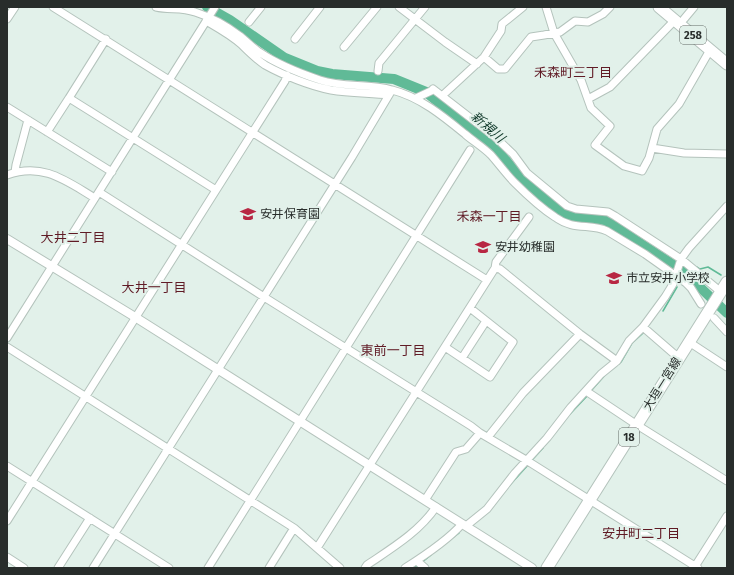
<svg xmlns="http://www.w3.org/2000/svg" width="734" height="575" viewBox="0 0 734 575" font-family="'Fira Sans','Noto Sans JP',sans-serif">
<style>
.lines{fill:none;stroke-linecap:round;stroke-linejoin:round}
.stream{stroke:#60ba97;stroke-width:1.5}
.river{stroke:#60ba97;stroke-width:10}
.minor-casing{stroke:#b4c3bc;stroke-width:9}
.tertiary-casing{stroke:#b4c3bc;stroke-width:10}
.primary-casing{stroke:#b4c3bc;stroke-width:13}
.trunk-casing{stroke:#b4c3bc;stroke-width:13}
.minor{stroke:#fff;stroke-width:7}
.tertiary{stroke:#fff;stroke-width:8}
.primary{stroke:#fff;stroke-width:11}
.trunk{stroke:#fff;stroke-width:11}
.labels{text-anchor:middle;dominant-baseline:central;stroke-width:4;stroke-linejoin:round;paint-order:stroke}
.shield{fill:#e2f1ea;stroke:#606864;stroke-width:1}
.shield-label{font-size:11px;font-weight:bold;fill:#282d2b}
.poi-label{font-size:12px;fill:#282d2b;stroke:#e2f1ea;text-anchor:start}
.street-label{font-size:12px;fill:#282d2b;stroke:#e2f1ea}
.neighbourhood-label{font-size:13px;fill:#601b25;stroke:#e2f1ea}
.water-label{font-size:13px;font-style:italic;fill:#10392a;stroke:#e2f1ea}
</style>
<rect width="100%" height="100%" fill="#e2f1ea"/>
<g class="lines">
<path class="stream" d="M697,267l3,2 8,-2 13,8
M663,311l14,-24
M611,370l10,-8 11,-19 10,-9
M590,392l15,-17
M570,414l18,-19
M550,439l10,-13
M532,460l11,-12
M508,487l20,-22
M451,539l8,-6
M421,563l10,-8
M413,568l5,-3"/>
<path class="river" d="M207,7l23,13 55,38 32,13 15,3 62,5 32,13 69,56 26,30 36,31 16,8 32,3 79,52 43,41"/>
<defs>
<path id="minor" d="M53,7l434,273
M156,7c13,3 26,0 39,5 16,5 32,14 45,24 6,5 12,11 19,16 18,12 40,21 61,28 23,8 49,3 72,10
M399,7l46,35 32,22
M546,7l8,26 27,47 10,28 19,18 -15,19 29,21 18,5 7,-13 8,-29 22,-25 31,-54
M7,19l8,-12
M684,19l10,-12
M206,21c12,7 25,14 36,24 7,7 14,14 23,20 18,10 45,21 66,25 18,3 39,3 58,5
M249,22l12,-15
M295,39l25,-32
M344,47l33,-40
M484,57l14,12h7l26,-32 13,-2 16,-3 15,-11 13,1 15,-8 7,-7
M378,71l1,-8 46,-56
M443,95l41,-38 17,-26 1,-7 21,-17
M69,98l37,-59
M416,98l15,-7 2,-2 62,48 18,17 14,19 40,33 9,3 32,3 7,4 66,43 40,33
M588,99l22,-12 65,-67
M7,107l105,65
M47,132l22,-34 147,92
M652,148l32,5 43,1
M15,172l1,-7 12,-45
M7,175c36,-13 59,6 88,23
M99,192l165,105 207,129 9,7 46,27 172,108
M495,268l5,1 80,65 37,27
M714,318l13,14
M643,327l30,26 6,4
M7,338l208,-331
M689,342l38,25
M7,347l287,181 46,40
M445,347l45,30 23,-35 -43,-34
M462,358l24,-37
M586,391l51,34 90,56
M488,437l35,-44 57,-59
M7,466l162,102
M425,500l31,-48 10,-3 14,-16
M7,521l278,-440 2,-6
M466,526l21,-17 28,-36 32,-35 24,-31 30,-33 16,-13 12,-20 14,-14 22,-30 8,-13 8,-25 8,-11 38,-42
M317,548l178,-280 1,-6 33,-45
M7,557l17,11
M417,561l8,7
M58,568l32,-50
M93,568l259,-411 40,-67c28,7 51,26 73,44 8,7 18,13 26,21 8,9 15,19 24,28 12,12 26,25 40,34 19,14 35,6 52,14l38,23 41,29 5,5 10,16
M208,568l262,-418
M269,568l25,-40
M365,568l2,-3c25,-17 52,-33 69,-58
M405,568c19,-12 43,-28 57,-44
M694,568l33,-52"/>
<path id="tertiary" d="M7,239l128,78 397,251"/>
<path id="primary" d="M547,568l180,-286"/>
<path id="trunk" d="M659,7l68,57"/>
</defs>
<use href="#minor" class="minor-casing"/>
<use href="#tertiary" class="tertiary-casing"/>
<use href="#primary" class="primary-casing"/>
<use href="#trunk" class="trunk-casing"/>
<use href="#minor" class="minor"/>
<use href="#tertiary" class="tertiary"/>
<use href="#primary" class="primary"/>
<use href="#trunk" class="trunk"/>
</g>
<defs>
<symbol id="school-bare" viewBox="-9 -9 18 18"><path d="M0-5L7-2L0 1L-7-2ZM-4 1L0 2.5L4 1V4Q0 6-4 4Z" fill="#b82743" stroke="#e2f1ea" stroke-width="2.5" paint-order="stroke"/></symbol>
</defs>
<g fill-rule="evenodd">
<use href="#school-bare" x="237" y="203" width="22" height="22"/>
<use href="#school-bare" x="472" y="236" width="22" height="22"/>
<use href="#school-bare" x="603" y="267" width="22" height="22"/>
</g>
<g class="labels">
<g class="shield">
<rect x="680" y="26" width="26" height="18" rx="3"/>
<rect x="619" y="428" width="20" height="18" rx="3"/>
</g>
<g class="shield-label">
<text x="693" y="35">258</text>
<text x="629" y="437">18</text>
</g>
<g class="poi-label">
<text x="260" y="214">安井保育園</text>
<text x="495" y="247">安井幼稚園</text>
<text x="626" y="278">市立安井小学校</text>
</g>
<g class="street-label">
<text transform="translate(662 384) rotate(-58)">大垣一宮線</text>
</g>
<g class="neighbourhood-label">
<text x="573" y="72">禾森町三丁目</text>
<text x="489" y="216">禾森一丁目</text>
<text x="73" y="237">大井二丁目</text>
<text x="154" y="287">大井一丁目</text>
<text x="393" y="350">東前一丁目</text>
<text x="641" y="533">安井町二丁目</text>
</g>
<g class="water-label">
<text transform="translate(488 127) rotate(41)">新規川</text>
</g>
</g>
<rect width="734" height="575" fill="none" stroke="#282d2b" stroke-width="16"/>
</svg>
